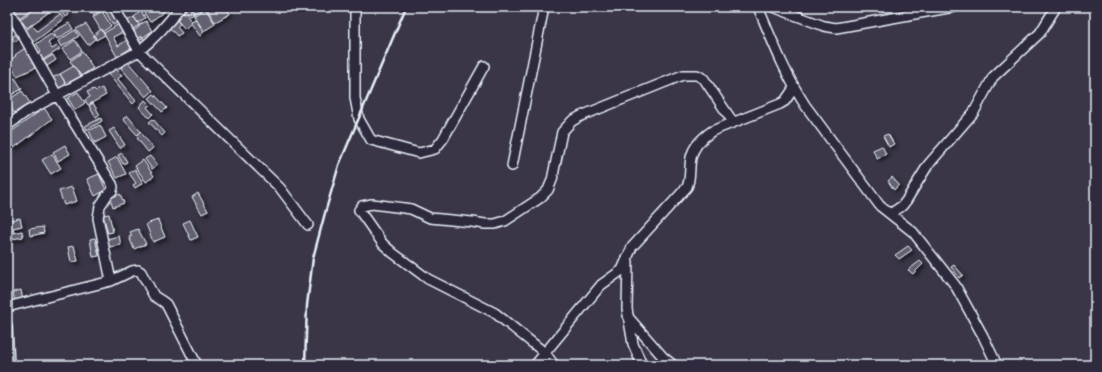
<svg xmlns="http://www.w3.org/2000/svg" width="1102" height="372" viewBox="0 0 1102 372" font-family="Sriracha,sans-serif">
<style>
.building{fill:#636171;stroke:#e8f1f8;filter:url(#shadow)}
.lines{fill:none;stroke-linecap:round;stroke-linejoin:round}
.street-casing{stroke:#e8f1f8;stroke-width:12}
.street{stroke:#2f2a3d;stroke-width:9}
.rail{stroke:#e8f1f8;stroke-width:2.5}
</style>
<defs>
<filter id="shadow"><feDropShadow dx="2.5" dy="2.5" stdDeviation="2" flood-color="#0009"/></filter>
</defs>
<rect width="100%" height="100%" fill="#3a3648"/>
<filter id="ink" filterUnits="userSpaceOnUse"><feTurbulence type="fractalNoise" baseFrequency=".025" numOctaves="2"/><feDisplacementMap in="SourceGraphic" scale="8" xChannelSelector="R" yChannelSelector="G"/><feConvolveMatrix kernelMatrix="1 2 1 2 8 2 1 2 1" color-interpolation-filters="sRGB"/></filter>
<g filter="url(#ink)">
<path class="building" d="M10,7h25l-16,11z
M38,7h18l-29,21 -7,-9z
M60,7h3l6,8 -4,2 -7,-9z
M88,7h19l-14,8z
M110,7l9,15 -6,3 -8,-14z
M148,7h14l3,4 -15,11 -7,-11z
M190,7l5,7 -5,2 -5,-6z
M194,7h11l-12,7 -3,-4z
M206,7h20l4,7 -15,8z
M205,8l10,16 -11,7 -10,-15z
M102,11l9,15 -9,6 -9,-15z
M141,11l4,7 -7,5 -4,-6z
M184,12l8,10 -7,7 -9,-10z
M60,14l4,5 -30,23 -10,-10 8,-7 5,6z
M134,17l6,9 -6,5 -7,-10z
M195,19l9,13 -4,4 -10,-14z
M177,20l3,4 -3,3 5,6 -5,3 -7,-8z
M146,21l6,10 -14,10 -7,-11z
M12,23l3,5 -8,5v-7z
M69,23l4,6 -16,10 -4,-7z
M86,24l10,14 -8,7 -12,-16z
M119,24l4,8 -10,5 5,9 9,-6 4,8 -14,9 -13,-24z
M101,29l4,6 -9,5 -3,-4z
M75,30l4,6 -18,11 -3,-6z
M18,33l3,5 -7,4 -2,-5z
M51,34l4,4 -7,5 4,6 5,-3 3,3 -19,12 -4,-7 4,-3 -5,-7z
M142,36l4,5 -6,4 -4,-5z
M75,40l7,11 -12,8 -8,-10z
M25,48l10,20 -18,8 -9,-15 8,-5 -1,-1z
M83,52l10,16 -12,8 -11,-15z
M53,55l3,5 -9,6 -4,-5z
M128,62l25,29 -7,6 -25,-29z
M74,66l7,10 -15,8 -6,-10z
M115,68l7,7 -4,4 18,22 -3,3 -25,-30z
M60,74l6,10 -7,5 -7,-11z
M15,78l7,11 -15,8v-14z
M102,88l4,7 -18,10 -3,-5 5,-3 -3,-5 7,-3 2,2z
M22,91l8,12 -16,10 -7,-12z
M78,92l7,11 -10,7 -7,-12z
M154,94l13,14 -5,4 -13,-14z
M145,100l5,5 -3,2 6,7 -4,4 -10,-11z
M93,103l7,12 -4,3 -7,-12z
M44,108l8,11 -38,29 -7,-9v-4z
M127,115l14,17 -4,3 -14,-16z
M101,118l1,3 -15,9 -2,-4z
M153,119l12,14 -3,3 -13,-14z
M100,125l6,12 -11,6 -6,-12z
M114,128l11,17 -5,3 -11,-17z
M142,134l11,14 -5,4 -11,-14z
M888,134l6,10 -5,3 -6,-11z
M65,145l5,9 -12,7 -5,-9z
M882,146l4,8 -9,5 -4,-9z
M122,153l5,9 -4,2 -5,-9z
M52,154l9,14 -10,6 -9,-14z
M150,156l7,9 -5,4 -7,-10z
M117,157l9,17 -9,4 -9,-16z
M143,160l11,16 -8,6 -11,-16z
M135,169l8,14 -8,5 -2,-3 3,-2 -7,-10z
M99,174l7,16 -11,6 -8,-17z
M892,177l7,8 -5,5 -6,-9z
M72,187l5,14 -13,4 -5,-14z
M198,193l10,18 -6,3 -10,-17z
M120,194l4,9 -11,4 -3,-9z
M109,214l4,18 -5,1 -5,-18z
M20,218l2,8 -9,2 1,5 8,-2 1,6 -16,3v-19z
M158,220l7,17 -12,5 -7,-18z
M190,220l8,17 -7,3 -8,-17z
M43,227l1,6 -14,3 -1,-7z
M138,229l8,15 -12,5 -5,-12 3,-1 -2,-4z
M119,236l2,9 -12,2 -2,-8z
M95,238l4,18 -6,1 -3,-18z
M74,246l4,15 -7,1 -3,-15z
M908,246l4,4 -13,9 -4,-4z
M920,261l3,3 -10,10 -5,-4z
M954,265l9,10 -4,3 -8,-11z
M21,290l2,11 -8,2 -2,-11z"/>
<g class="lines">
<defs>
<path id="street" d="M7,7l50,88 55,89 1,3 -1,4 -4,3 -8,12 -2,12 13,63
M114,7l25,44 141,137 28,37
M355,7v91l4,21 12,21 48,13 16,-4 8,-10 41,-73
M758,7c14,33 27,67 47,98l75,101 33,26 42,53 28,51 14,29
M773,7l51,19 12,2 118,-21
M7,126l19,-14 113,-61c16,-13 29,-27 41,-44
M512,166l32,-159
M890,214l12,-8 4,-5 22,-36 46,-53 19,-35 47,-44 16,-26
M628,261l-1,48 6,35 9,21
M7,307l104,-26 21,-10 6,-1 3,2 13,24 8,5 4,3 31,61
M629,318l34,39 10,8
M7,326l2,39
M535,365l66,-80 21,-15 10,-23 55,-60c4,-9 2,-19 4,-29 2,-12 11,-20 21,-27l68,-27 5,-3 9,-13
M554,365l-9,-12 -50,-40 -67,-34 -35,-26 -10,-9 -24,-34 3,-4 10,-2 32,4 7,1 19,9 42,4 13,2h10l10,-3 35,-23 8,-8 4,-10 10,-48 10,-11 9,-5 102,-41h14l7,4 29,43"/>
</defs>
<use href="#street" class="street-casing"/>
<use href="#street" class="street"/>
<path class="rail" d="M305,365l2,-60 6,-47 12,-45 14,-48 67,-158"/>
</g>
</g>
<rect width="1102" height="372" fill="none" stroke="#2f2a3d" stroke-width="24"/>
<rect x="12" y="12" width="1078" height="348" fill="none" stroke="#e8f1f8" stroke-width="1.5" filter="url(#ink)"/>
</svg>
